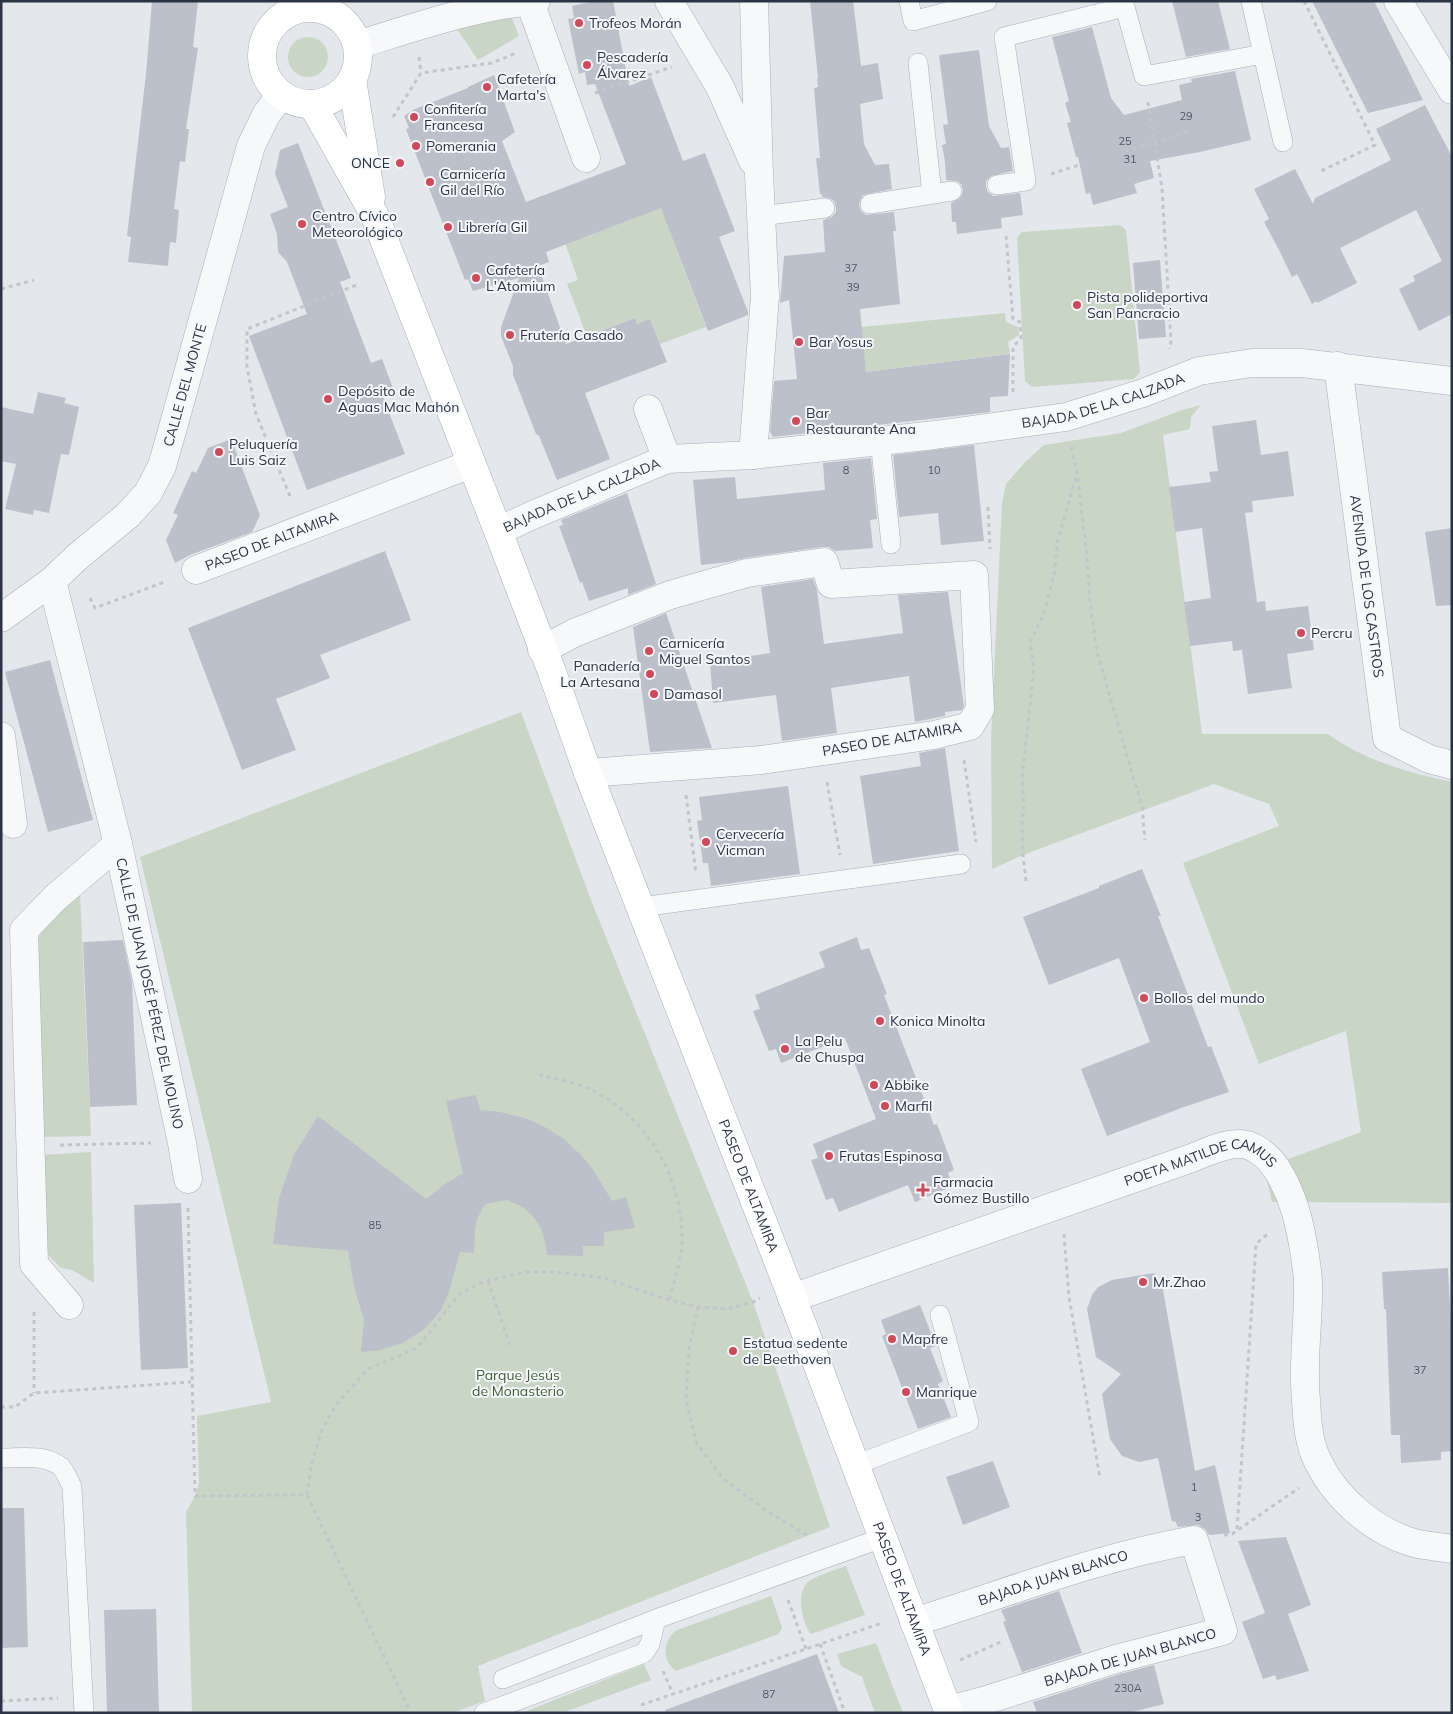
<svg xmlns="http://www.w3.org/2000/svg" width="1453" height="1714" viewBox="0 0 1453 1714" font-family="Mulish,sans-serif">
<style>
.green{fill:#c9d6c5}
.building{fill:#bbc0ca}
.lines{fill:none;stroke-linecap:round;stroke-linejoin:round}
.lane-casing{stroke:#a9aeb7;stroke-width:20}
.street-casing{stroke:#a9aeb7;stroke-width:29}
.secondary-casing{stroke:#a9aeb7;stroke-width:29}
.path{stroke:#c2c5cb;stroke-width:3;stroke-dasharray:4 4;stroke-linecap:butt}
.lane{stroke:#f7f8fa;stroke-width:19}
.street{stroke:#f7f8fa;stroke-width:28}
.secondary{stroke:#fff;stroke-width:28}
.path-bridge{stroke:#c2c5cb;stroke-width:3;stroke-dasharray:4 4;stroke-linecap:butt}
.poi-dot{fill:#d0495b;stroke:#f4f6f9;stroke-width:2}
.labels{text-anchor:middle;dominant-baseline:central;stroke-width:4;stroke-linejoin:round;paint-order:stroke}
.number-label{font-size:11px;fill:#4f5766}
.poi-label{font-size:14px;fill:#2b3445;stroke:#f4f6f9;text-anchor:start}
.street-label{font-size:14px;fill:#2b3445;stroke:#f4f6f9}
.park-label{font-size:14px;fill:#3f6138;stroke:#f4f6f9}
</style>
<rect width="100%" height="100%" fill="#e4e7ec"/>
<path class="green" d="M510,13l9,23 -41,24 -23,-34z
M288 57a20 20 0 1 1 40 0a20 20 0 1 1-40 0Z
M663,169l15,84 28,74 -46,17 -10,-25 -13,5 -3,-6 -34,13 -11,11 -22,-58 11,-4 -14,-40 19,-2 49,-19z
M1120,225l6,5 14,142 -6,7 -102,8 -7,-6 -8,-143 5,-6z
M1005,313l1,9 12,5 1,8 -11,7 2,12 -144,18 -5,-45z
M1201,405l-10,12 -1,12 -27,6 39,299h126c35,26 82,39 124,48v421l-180,-1 -8,-34 97,-36 -15,-101 -87,33 -76,-201 96,-37 -10,-22 -55,-20 -191,71 -31,14 -1,-130 11,-236 4,-19 19,-22 19,-17 77,-12 61,-23z
M521,712l70,188 162,402 77,225 -352,139 7,35 -33,12h-260l-6,-201 9,-16 4,-13 -2,-67 74,-14 -131,-545z
M80,893l11,243 -53,1 -4,-190 11,-20z
M91,1152l3,131 -22,-13 -11,-2 -15,-15 -5,-98z
M846,1566l19,49 -54,19c-9,-10 -15,-41 -4,-51 7,-7 29,-13 39,-17z
M771,1596l11,31 -3,7 -103,37c-15,-10 -13,-31 1,-41z
M876,1643l27,70h-28l-13,-36 -21,-11 -4,-12z
M644,1664l7,16 -89,33h-40z"/>
<path class="building" d="M152,1h46l-5,46 5,1 -12,81h3l-4,33 -5,-1 -6,48 5,1 -3,33 -6,-1 -2,24 -40,-4 3,-25 -4,-1 19,-162z
M595,1h18l16,85 22,-9 32,84 22,-8 30,78 -16,6 29,75v3l-40,16 -47,-123 -115,44 3,10 -11,4 28,78 69,-26 2,6 13,-5 17,43 -82,31 25,66 -53,21 -18,-44 -3,-2 -23,-59v-9l-12,-30v-9l18,-49 -46,13 -5,-12 -3,1 -40,-102 -19,-49 3,-1 -5,-12 11,-7 53,-21v-1l26,-12 21,57 -13,9 24,61 100,-38 -31,-80 -8,1 -2,-13 -6,2 -11,-55 6,-1 -2,-12z
M810,1h43l8,65 17,-3 5,36 -23,5 4,40 11,21 14,-1 3,25 -29,6 -3,5 -1,5 2,6 5,4 28,-3 2,19h-3l7,73 -40,5 6,63 144,-18 -2,42 -18,1v15l-217,25 -3,-6 4,-50 23,-2 -8,-79 -9,3 4,-47 41,-4 -2,-32 9,-3 4,-5v-5l-2,-6 -5,-3 -7,-1v-3h-2l-4,-36h4l-6,-70 4,-1 -1,-9h1z
M1172,1h46l12,48 -44,8z
M1312,1h62l49,99 -55,13z
M1092,27l19,71 13,17 58,-15 -3,-15 13,-3 -1,-3 44,-8 16,69 -51,12 -50,9 4,17 -20,6 3,9 -44,12 -3,-12 -4,1 -8,-37h-2l-9,-34 4,-1 -6,-19 4,-2 -17,-64z
M979,50l10,76 12,22 8,-1 4,24 -22,5 -5,5v6l2,5 5,4 27,-3 3,22 -22,3 1,10 -45,6 -1,-12h-4l-1,-19 8,-4 3,-4 1,-5 -2,-6 -5,-3 -10,-1 -1,-18 -3,-17 4,-1 -3,-19 5,-1 -9,-69z
M1425,105l27,52v157l-33,17 -20,-42 16,-8 -2,-5 29,-15 -26,-51 -76,38 17,35 -40,20v-2l-5,3 -15,-30 -5,3 -13,-27 -15,-28 5,-3 -15,-30 41,-20 18,35 2,-6 76,-38 -15,-31z
M298,143l53,135 -11,4 31,81 11,-4 11,29 -12,4 24,62 -98,36 -58,-154 58,-22 -20,-52 -9,-10 -1,-18 -7,-20 18,-7 -13,-33 5,-24z
M1160,260l6,77 -27,2 -6,-76z
M38,392l28,6 -2,5 15,4 -10,48 -8,-1 -12,59 -15,-3 -1,5 -28,-6 11,-45 -15,-3v-54l32,7z
M1256,420l5,35 27,-4 6,45 -42,5 1,11 -8,1 12,89 8,-1 1,10 42,-5 6,44 -27,4 5,34 -44,6 -6,-44 -9,1 -1,-10 -42,5 -6,-44 27,-4 -9,-70 -27,4 -6,-45 42,-5 -2,-10 9,-1 -6,-45z
M231,439l29,76 -8,17 -62,23 -15,8 -9,-23 12,-25 -5,-2 19,-42 4,2 12,-25z
M974,445l10,96 -43,4 -3,-32 -39,4 -6,-62z
M871,458l6,61 -7,1 3,28 -38,3 -6,-4h-7l-77,11 -17,4 -27,3 -8,-85 42,-3 2,22 88,-9 -2,-27z
M627,493l29,91 -28,11v-7l-39,13 -7,-19 -2,1 -21,-57 4,-1 -2,-5z
M1452,528v77l-16,1 -11,-74z
M385,551l26,69 -91,35 10,23 -54,21 20,51 -54,20 -54,-142z
M813,579l4,11 7,54 79,-11 -5,-38 50,-3 16,114 -2,4 -17,2v4l-30,6 -6,-46 -78,12 6,45 -55,8 -6,-46 -63,8 -3,-41 60,-9 -9,-66z
M666,613l46,135 -62,4 -17,-125z
M50,660l43,160 -45,12 -43,-160z
M945,748l14,103 -86,13 -13,-88 61,-10 -2,-13z
M788,786l12,88 -89,12 -3,-23h-5l-6,-42 5,-1 -3,-23z
M1142,869l19,47h-3l50,131 3,-1 18,46 -45,15 -77,29 -26,-67 69,-27 -31,-84 -70,27 -26,-68 76,-29v-2z
M857,937l4,13 8,-2 18,46 -3,1 50,130 3,-1 17,46 -6,3 5,13 -38,16 -7,-17 -69,27 -6,-14 -7,2 -15,-40 7,-2 -5,-14 63,-25 -31,-81 -64,25 -5,-14 -7,2 -16,-40 7,-2 -5,-14 70,-28 -6,-15z
M123,940l9,42 5,123 -47,2 -7,-165z
M476,1095l4,15 20,2 25,6 18,8 21,13 18,17 10,12 20,33 14,-4 9,31 -31,4v14h-21v10l-36,-1 -2,-14 -4,-13 -9,-13 -9,-8 -16,-7 -22,4 -8,15 -2,11 -1,23 -14,-1 -11,40 -8,18 -7,9 -11,11 -20,13 -23,7 -19,2 3,-33 -9,-28 -7,-40 -75,-7 6,-46 15,-43 24,-39 108,83 19,-15 18,-11 -17,-72z
M181,1203l7,165 -47,2 -7,-165z
M1448,1268l4,78v105l-11,1v8l-40,3 -1,-28h-9l-5,-126h-2l-2,-37z
M1154,1273l8,11 33,187 20,-6 15,68 -21,2 -4,-6 -7,-4 -20,2 -3,-6 -3,1 -14,-64 -19,4 -17,-6 -12,-17 -8,-45 19,-20 -25,-17 -9,-48 5,-14 6,-8 14,-7z
M920,1305l16,41 -6,2 13,33 -5,3 13,33 -33,12 -36,-93 4,-2 -5,-14z
M993,1461l17,46 -47,18 -17,-48z
M1,1508h23l4,139 -27,1z
M1286,1537l25,68 -23,9 21,57 -32,9 -2,-5 -12,4 -21,-57 23,-9 -27,-72z
M1059,1591l23,62 -60,19 -19,-50 3,-1 -5,-11z
M156,1609l3,104h-52l-3,-103z
M817,1654l22,59h-174v-3z
M1154,1665l10,39 -36,9h-91l-4,-11 87,-28z"/>
<g class="lines">
<defs>
<path id="lane" d="M909,1l4,20 74,-20
M1251,1l32,141
M918,63l14,131
M997,185l29,-4 -22,-144 121,-30 19,69 119,-22
M870,204l82,-13
M761,216l64,-8
M880,440l11,104
M641,907l320,-43
M1,1458c19,0 43,-4 59,8 5,4 9,15 12,21l12,226
M855,1465l114,-43 -29,-107
M503,1679l153,-60 226,-81
M484,1713l160,-60 6,-9 6,-25"/>
<g id="street">
<path d="M669,1l51,86 33,74"/>
<path d="M1398,1l54,89"/>
<path d="M530,2l56,156"/>
<path d="M357,45c56,-17 121,-40 179,-44"/>
<path id="s1" d="M1338,366l49,372 42,21 23,6"/>
<path d="M648,409l19,50"/>
<path d="M753,455l12,-159 -6,-122 -5,-173"/>
<path id="s2" d="M498,531l37,-17 132,-55 86,-4 182,-20 131,-18 77,-24 56,-22 53,-8h50l150,18"/>
<path id="s3" d="M196,570l275,-106"/>
<path id="s4" d="M52,581l66,263 64,299 6,36"/>
<path id="s5" d="M1,618l51,-37 24,-23 52,-43 20,-22 14,-27 10,-35 79,-285 15,-31 15,-20"/>
<path d="M542,650l32,-17 96,-38 77,-22 77,-11 7,22 143,-9 6,134 -10,17 -36,9 -172,25 -174,13"/>
<path d="M1,736l12,88"/>
<path id="s6" d="M792,1298l397,-139c16,-6 33,-15 50,-15 14,-1 30,13 37,24 18,28 24,56 29,88 1,9 3,18 3,27 1,39 -6,78 -2,117 1,18 2,38 9,55 18,42 59,78 103,89 11,2 23,3 34,5"/>
<path d="M69,1305l-35,-41 -10,-334 31,-32 63,-54"/>
<path id="s7" d="M914,1622c93,-29 184,-65 280,-82l29,91 -107,28 -133,42 -35,9"/>
</g>
<g id="secondary">
<circle cx="310" cy="56" r="48"/>
<path d="M352,80l19,117"/>
<path id="s8" d="M312,104l62,110 124,317 54,141 36,101 199,511 162,429"/>
</g>
</defs>
<use href="#lane" class="lane-casing"/>
<use href="#street" class="street-casing"/>
<use href="#secondary" class="secondary-casing"/>
<path class="path" d="M1304,1l71,144 -56,27
M419,57l2,16
M595,93l77,-26
M1148,102l14,86 9,154 -2,7
M393,117l28,-44 71,-10 24,-10
M1125,151l21,-6
M1051,174l31,-10
M1006,236l7,83 7,3 1,16 -8,9v46
M1,289l33,-9
M1071,447l6,27 9,72 4,56 7,50 45,155 3,33
M290,496l-34,-82 -9,-47v-38l112,-45
M988,507l2,42
M90,598l5,10 72,-27
M964,760l12,82
M827,782l13,73
M686,795l10,79
M1026,881l-3,-26 -1,-32 2,-19 -2,-25 12,-112 -4,-24 14,-30 11,-42 2,-28 19,-66
M539,1075c19,4 40,8 58,18 51,27 85,85 85,144 0,21 -7,43 -13,63
M60,1145l91,-2
M188,1208l7,288 112,-1 104,218
M1064,1234l5,63 31,181
M488,1281l22,64
M698,1307l-9,42 -3,50 10,43 26,36 48,35 37,22 2,3
M34,1312v81
M1,1407h14l19,-14 157,-11
M307,1495l5,-33 10,-32 14,-25 32,-36 49,-21 42,-54 26,-13 41,-9h30l48,6 65,22 29,7 29,2 26,-7 7,-4
M1237,1529l19,-285 14,-12
M1224,1535l8,-1 67,-46
M788,1600l18,49
M820,1644l25,69
M960,1660l43,-19
M663,1671l10,23
M1,1701l57,-3
M641,1705l241,-82"/>
<use href="#lane" class="lane"/>
<use href="#street" class="street"/>
<use href="#secondary" class="secondary"/>
<path class="path-bridge" d="M1146,145l42,-13"/>
</g>
<g class="poi-dot">
<circle cx="579" cy="23" r="5"/>
<circle cx="587" cy="65" r="5"/>
<circle cx="487" cy="87" r="5"/>
<circle cx="414" cy="117" r="5"/>
<circle cx="416" cy="146" r="5"/>
<circle cx="400" cy="163" r="5"/>
<circle cx="430" cy="182" r="5"/>
<circle cx="302" cy="224" r="5"/>
<circle cx="448" cy="227" r="5"/>
<circle cx="476" cy="278" r="5"/>
<circle cx="1077" cy="305" r="5"/>
<circle cx="510" cy="335" r="5"/>
<circle cx="799" cy="342" r="5"/>
<circle cx="328" cy="399" r="5"/>
<circle cx="796" cy="421" r="5"/>
<circle cx="219" cy="452" r="5"/>
<circle cx="1301" cy="633" r="5"/>
<circle cx="649" cy="651" r="5"/>
<circle cx="650" cy="674" r="5"/>
<circle cx="654" cy="694" r="5"/>
<circle cx="706" cy="842" r="5"/>
<circle cx="1144" cy="998" r="5"/>
<circle cx="880" cy="1021" r="5"/>
<circle cx="785" cy="1049" r="5"/>
<circle cx="874" cy="1085" r="5"/>
<circle cx="885" cy="1106" r="5"/>
<circle cx="829" cy="1156" r="5"/>
<path d="M920.5 1182.5h5v5h5v5h-5v5h-5v-5h-5v-5h5z"/>
<circle cx="1143" cy="1282" r="5"/>
<circle cx="892" cy="1339" r="5"/>
<circle cx="733" cy="1351" r="5"/>
<circle cx="906" cy="1392" r="5"/>
</g>
<g class="labels">
<g class="number-label">
<text x="1186" y="116">29</text>
<text x="1125" y="141">25</text>
<text x="1130" y="159">31</text>
<text x="851" y="268">37</text>
<text x="853" y="287">39</text>
<text x="846" y="470">8</text>
<text x="934" y="470">10</text>
<text x="375" y="1225">85</text>
<text x="1420" y="1370">37</text>
<text x="1194" y="1487">1</text>
<text x="1198" y="1517">3</text>
<text x="1128" y="1688">230A</text>
<text x="769" y="1694">87</text>
</g>
<g class="poi-label">
<text x="589" y="23">Trofeos Morán</text>
<text x="597" y="57">Pescadería<tspan x="597" dy="16">Álvarez</tspan></text>
<text x="497" y="79">Cafetería<tspan x="497" dy="16">Marta's</tspan></text>
<text x="424" y="109">Confitería<tspan x="424" dy="16">Francesa</tspan></text>
<text x="426" y="146">Pomerania</text>
<text x="390" y="163" text-anchor="end">ONCE</text>
<text x="440" y="174">Carnicería<tspan x="440" dy="16">Gil del Río</tspan></text>
<text x="312" y="216">Centro Cívico<tspan x="312" dy="16">Meteorológico</tspan></text>
<text x="458" y="227">Librería Gil</text>
<text x="486" y="270">Cafetería<tspan x="486" dy="16">L'Atomium</tspan></text>
<text x="1087" y="297">Pista polideportiva<tspan x="1087" dy="16">San Pancracio</tspan></text>
<text x="520" y="335">Frutería Casado</text>
<text x="809" y="342">Bar Yosus</text>
<text x="338" y="391">Depósito de<tspan x="338" dy="16">Aguas Mac Mahón</tspan></text>
<text x="806" y="413">Bar<tspan x="806" dy="16">Restaurante Ana</tspan></text>
<text x="229" y="444">Peluquería<tspan x="229" dy="16">Luis Saiz</tspan></text>
<text x="1311" y="633">Percru</text>
<text x="659" y="643">Carnicería<tspan x="659" dy="16">Miguel Santos</tspan></text>
<text x="640" y="666" text-anchor="end">Panadería<tspan x="640" dy="16">La Artesana</tspan></text>
<text x="664" y="694">Damasol</text>
<text x="716" y="834">Cervecería<tspan x="716" dy="16">Vicman</tspan></text>
<text x="1154" y="998">Bollos del mundo</text>
<text x="890" y="1021">Konica Minolta</text>
<text x="795" y="1041">La Pelu<tspan x="795" dy="16">de Chuspa</tspan></text>
<text x="884" y="1085">Abbike</text>
<text x="895" y="1106">Marfil</text>
<text x="839" y="1156">Frutas Espinosa</text>
<text x="933" y="1182">Farmacia<tspan x="933" dy="16">Gómez Bustillo</tspan></text>
<text x="1153" y="1282">Mr.Zhao</text>
<text x="902" y="1339">Mapfre</text>
<text x="743" y="1343">Estatua sedente<tspan x="743" dy="16">de Beethoven</tspan></text>
<text x="916" y="1392">Manrique</text>
</g>
<g class="street-label">
<text stroke="none"><textPath href="#s5" startOffset="308">CALLE DEL MONTE</textPath></text>
<text stroke="none"><textPath href="#s2" startOffset="625">BAJADA DE LA CALZADA</textPath></text>
<text stroke="none"><textPath href="#s2" startOffset="91">BAJADA DE LA CALZADA</textPath></text>
<text stroke="none"><textPath href="#s3" startOffset="81">PASEO DE ALTAMIRA</textPath></text>
<text stroke="none"><textPath href="#s1" startOffset="222">AVENIDA DE LOS CASTROS</textPath></text>
<text transform="translate(892 739) rotate(-10)">PASEO DE ALTAMIRA</text>
<text stroke="none"><textPath href="#s4" startOffset="424">CALLE DE JUAN JOSÉ PÉREZ DEL MOLINO</textPath></text>
<text stroke="none"><textPath href="#s6" startOffset="434">POETA MATILDE CAMUS</textPath></text>
<text stroke="none"><textPath href="#s8" startOffset="1168">PASEO DE ALTAMIRA</textPath></text>
<text stroke="none"><textPath href="#s7" startOffset="146">BAJADA JUAN BLANCO</textPath></text>
<text stroke="none"><textPath href="#s8" startOffset="1599">PASEO DE ALTAMIRA</textPath></text>
<text transform="translate(1130 1657) rotate(-16)">BAJADA DE JUAN BLANCO</text>
</g>
<g class="park-label">
<text x="518" y="1375">Parque Jesús<tspan x="518" dy="16">de Monasterio</tspan></text>
</g>
</g>
<rect width="1453" height="1714" fill="none" stroke="#2b3445" stroke-width="5"/>
</svg>
